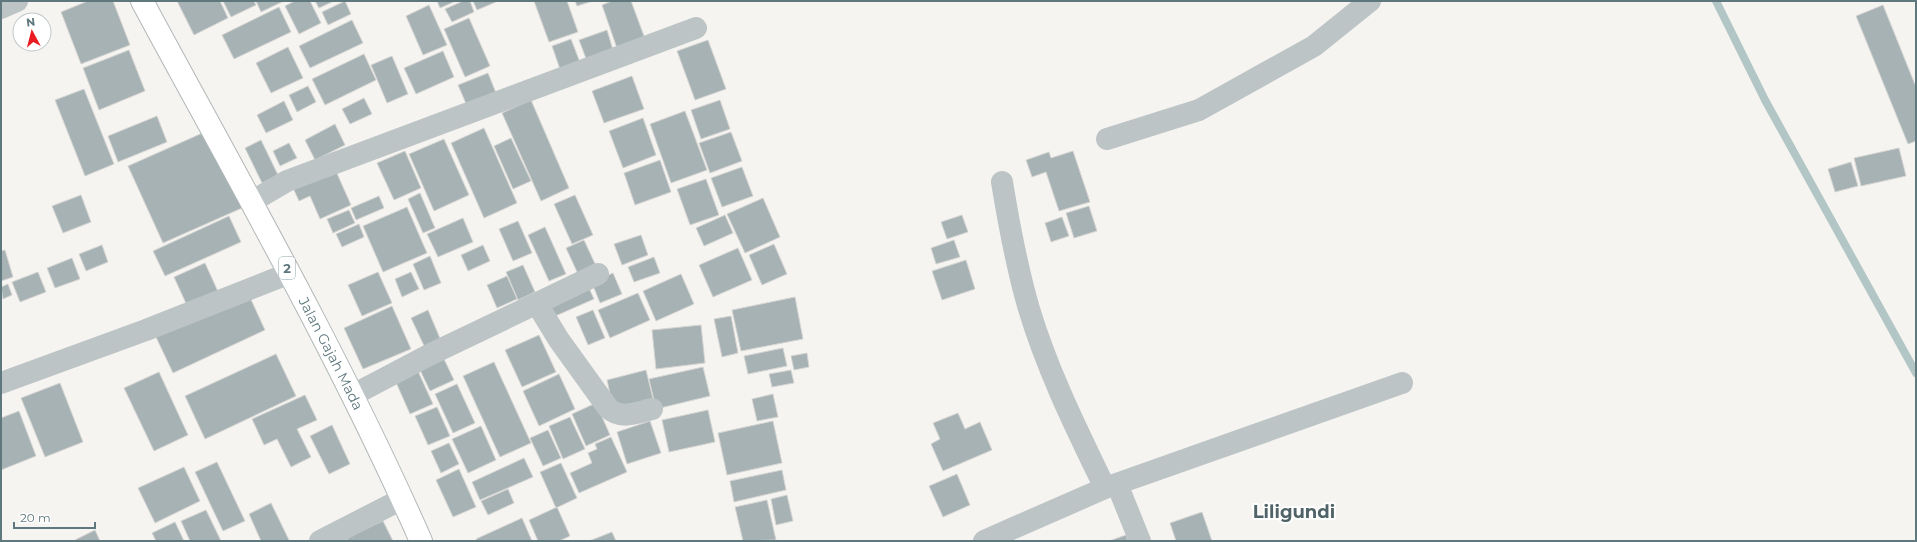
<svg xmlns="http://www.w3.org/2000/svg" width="1917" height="542" viewBox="0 0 1917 542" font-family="Montserrat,sans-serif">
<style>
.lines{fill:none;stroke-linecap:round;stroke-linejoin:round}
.stream{stroke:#b3c6c6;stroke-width:8}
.building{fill:#a6b2b4;stroke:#d6d5d3}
.highway-casing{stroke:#b0b7b8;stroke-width:24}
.street{stroke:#bdc4c6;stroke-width:22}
.highway{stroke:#fff;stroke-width:22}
.labels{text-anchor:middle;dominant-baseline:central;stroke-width:4;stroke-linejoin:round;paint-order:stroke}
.shield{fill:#fff;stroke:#8ea0a4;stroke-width:1}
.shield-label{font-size:13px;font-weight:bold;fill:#5e787d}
.street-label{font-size:14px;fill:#5e787d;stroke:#fff}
.district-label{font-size:18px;font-weight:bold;fill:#506368;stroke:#fff}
</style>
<rect width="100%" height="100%" fill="#f5f4f0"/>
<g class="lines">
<path class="stream" d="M1716,1l49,99 151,273"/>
</g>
<path class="building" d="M88,1h25l17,44 -49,19 -20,-52z
M177,1h43l8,17 -34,17z
M223,1h31l2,4 -25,12z
M256,1h28l-23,11z
M295,1h15l11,22 -22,11 -14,-28z
M315,1h19l-15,7z
M345,1l6,13 -23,11 -6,-13z
M437,1h19l-16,7z
M463,1h7l4,11 -22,10 -7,-13z
M473,1h22l1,1 -19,8z
M534,1h33l11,31 -29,10z
M575,1h18l-16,5z
M612,1h19l16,43 -28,10 -17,-49z
M429,5l18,40 -24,10 -17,-39z
M1883,5l33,82v54l-8,3 -52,-128z
M279,7l12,25 -57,27 -12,-24z
M469,18l21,48 -25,11 -21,-48z
M352,20l11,23 -53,25 -11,-22z
M607,30l6,20 -26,11 -8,-21z
M571,39l10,26 -20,7 -9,-26z
M708,40l18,49 -31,11 -18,-49z
M288,47l15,31 -32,15 -15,-30z
M129,50l16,41 -46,19 -16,-42z
M443,51l11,26 -38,17 -12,-26z
M364,54l12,26 -51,25 -13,-26z
M392,56l16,38 -21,9 -16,-38z
M488,73l8,20 -29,13 -9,-21z
M632,76l12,33 -40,14 -12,-32z
M308,86l8,16 -19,10 -8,-17z
M84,89l30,75 -29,12 -30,-76z
M364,98l8,16 -22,10 -8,-15z
M531,100l38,88 -28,13 -39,-88z
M720,100l10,29 -29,10 -10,-29z
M284,101l9,19 -27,13 -9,-18z
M685,111l22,59 -36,13 -21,-59z
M157,116l10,26 -49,20 -10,-26z
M643,118l13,37 -33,13 -14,-37z
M335,124l10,21 -30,15 -10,-20z
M484,128l33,75 -33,15 -33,-75z
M207,131l35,77 -79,35 -35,-77z
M731,132l11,29 -32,12 -11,-30z
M511,138l20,43 -18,8 -19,-43z
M444,139l25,56 -35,16 -25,-57z
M261,140l17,35 -16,8 -17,-35z
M289,143l8,15 -17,8 -7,-15z
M1899,148l7,28 -45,10 -7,-28z
M405,151l16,37 -27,12 -17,-37z
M1073,151l17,51 -31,9 -13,-39 -14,5 -6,-17 23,-8 2,6z
M660,160l11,32 -36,13 -11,-32z
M1851,162l7,24 -23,6 -7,-23z
M742,167l11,29 -31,11 -11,-29z
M335,169l16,36 -31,14 -10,-23 -11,5 -6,-13z
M706,179l13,36 -29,10 -13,-36z
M420,193l15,35 -12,5 -15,-34z
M81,195l10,27 -28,11 -11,-27z
M575,195l18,40 -21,9 -18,-40z
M379,196l5,12 -28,12 -5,-12z
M763,198l17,39 -35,16 -18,-39z
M1089,206l8,25 -23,7 -8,-25z
M407,207l20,46 -44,19 -20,-46z
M349,210l6,13 -22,10 -6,-14z
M725,215l8,18 -29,13 -8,-18z
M962,215l6,17 -21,7 -6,-17z
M229,216l12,26 -76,34 -12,-25z
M1062,217l7,19 -18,6 -6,-19z
M463,218l10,24 -35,15 -11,-23z
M518,221l14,32 -19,8 -14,-32z
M359,224l5,13 -22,10 -6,-13z
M545,227l21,47 -17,7 -21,-46z
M641,235l7,20 -26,10 -8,-21z
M584,240l12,26 -18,8 -12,-26z
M954,240l6,17 -24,7 -5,-16z
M774,244l13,30 -25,11 -13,-30z
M102,245l6,17 -22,9 -7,-17z
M483,245l7,16 -22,10 -7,-16z
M738,248l14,32 -39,17 -14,-32z
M5,250l8,27 -12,4v-30z
M430,256l11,27 -17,7 -11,-26z
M654,257l6,16 -26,9 -6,-15z
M72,258l8,21 -25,9 -8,-20z
M966,260l9,29 -33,11 -10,-29z
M205,263l15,33 -31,14 -15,-33z
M523,265l12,27 -17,8 -12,-28z
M38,272l8,20 -26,10 -8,-20z
M378,272l14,31 -30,13 -14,-31z
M411,272l8,17 -17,8 -7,-18z
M613,273l9,21 -22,9 -8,-20z
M681,274l13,30 -38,17 -13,-30z
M507,276l10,23 -20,9 -10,-23z
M8,284l4,11 -9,4 -2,-12z
M588,286l6,13 -41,18 -6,-13z
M248,293l17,37 -92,43 -17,-36z
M638,293l12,27 -40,18 -12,-28z
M795,297l8,42 -62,12 -9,-41z
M392,306l19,43 -48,20 -19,-41z
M428,310l14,33 -16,7 -15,-32z
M593,310l12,28 -17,7 -12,-28z
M731,316l7,37 -16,4 -8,-38z
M701,325l4,38 -49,6 -4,-39z
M539,335l17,37 -34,15 -17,-37z
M783,348l4,18 -39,8 -4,-18z
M807,353l2,14 -15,3 -3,-14z
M276,354l20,42 -91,43 -20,-43z
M444,359l10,21 -24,11 -10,-21z
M494,362l37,81 -31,14 -37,-81z
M703,367l7,29 -54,13 -7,-30z
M417,369l16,35 -23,10 -15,-34z
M646,370l7,29 -40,9 -6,-28z
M791,370l3,13 -22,4 -3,-13z
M159,372l29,63 -34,16 -30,-63z
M559,374l16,35 -36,17 -16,-35z
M60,383l23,59 -38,15 -24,-59z
M457,384l18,39 -22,10 -18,-39z
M773,394l5,23 -21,4 -5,-22z
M305,395l12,25 -20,9 14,28 -20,10 -14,-28 -13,6 -12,-26z
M596,403l14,32 -24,11 -14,-32z
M437,407l13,29 -22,9 -13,-29z
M708,410l7,32 -46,10 -7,-32z
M19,411l17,45 -35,14v-52z
M958,413l7,16 15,-7 12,28 -49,21 -12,-27 9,-5 -7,-16z
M570,417l15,32 -22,10 -14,-33z
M650,421l11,32 -34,11 -10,-32z
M773,421l9,42 -55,12 -9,-42z
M332,425l18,39 -21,10 -19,-38z
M481,426l15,34 -28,13 -16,-34z
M548,430l13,28 -18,8 -13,-28z
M611,437l16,35 -48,21 -9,-20 22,-10 -4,-10 9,-4 -2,-5z
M449,443l10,21 -18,9 -10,-22z
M524,458l9,19 -53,23 -8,-18z
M217,462l28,59 -22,10 -28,-59z
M561,463l16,35 -21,10 -16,-36z
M184,467l16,34 -45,22 -17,-35z
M459,469l17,38 -23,10 -17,-37z
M782,470l4,20 -52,12 -4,-21z
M957,474l13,31 -27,12 -14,-31z
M508,489l6,14 -26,12 -7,-14z
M787,495l6,26 -17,4 -5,-26z
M767,500l9,40 -33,1 -8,-34z
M271,503l18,37 -3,1h-25l-12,-27z
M557,507l13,29 -11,5h-21l-9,-21z
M206,510l15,31h-31l-9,-20z
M1202,512l10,29h-36l-6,-18z
M522,518l10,23h-55l-1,-2z
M383,521l10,20h-45l-2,-3z
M175,522l9,19h-28l-4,-8z
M95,530l5,11h-24l-1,-1z
M612,532l4,9h-27z
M1126,535l2,6h-19z"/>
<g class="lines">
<defs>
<g id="highway">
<path id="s1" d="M142,1c96,178 197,354 279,540"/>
</g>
</defs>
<use href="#highway" class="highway-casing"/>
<path class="street" d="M1,8l16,-7
M1107,139l92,-29 115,-64 56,-45
M1002,182c7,43 15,86 27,127 19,63 48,121 76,179
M251,202l36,-21 409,-153
M537,304l22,36 49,68c13,12 28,5 44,1
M1,383l145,-53 144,-57
M353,395l76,-40 169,-81
M1117,484l23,57
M320,541l82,-42
M984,541l121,-53 297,-105"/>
<use href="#highway" class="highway"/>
</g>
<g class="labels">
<rect class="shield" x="279" y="257" width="16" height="22" rx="3"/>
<g class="shield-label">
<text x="287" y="268">2</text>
</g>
<g class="street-label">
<text stroke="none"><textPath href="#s1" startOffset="400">Jalan Gajah Mada</textPath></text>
</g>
<g class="district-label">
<text x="1294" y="512">Liligundi</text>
</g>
</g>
<rect width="1917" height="542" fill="none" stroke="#5e787d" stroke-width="4"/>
<g transform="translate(32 32) rotate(353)"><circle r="19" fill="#ffffff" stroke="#bfc9cb"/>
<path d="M0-3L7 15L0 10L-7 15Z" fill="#ea1b20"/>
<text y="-6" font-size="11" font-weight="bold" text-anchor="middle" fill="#5e787d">N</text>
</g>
<path d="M14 522v6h81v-6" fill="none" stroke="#5e787d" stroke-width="2"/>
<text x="20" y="522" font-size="12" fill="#5e787d" stroke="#ffffff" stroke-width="3" paint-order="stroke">20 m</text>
</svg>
